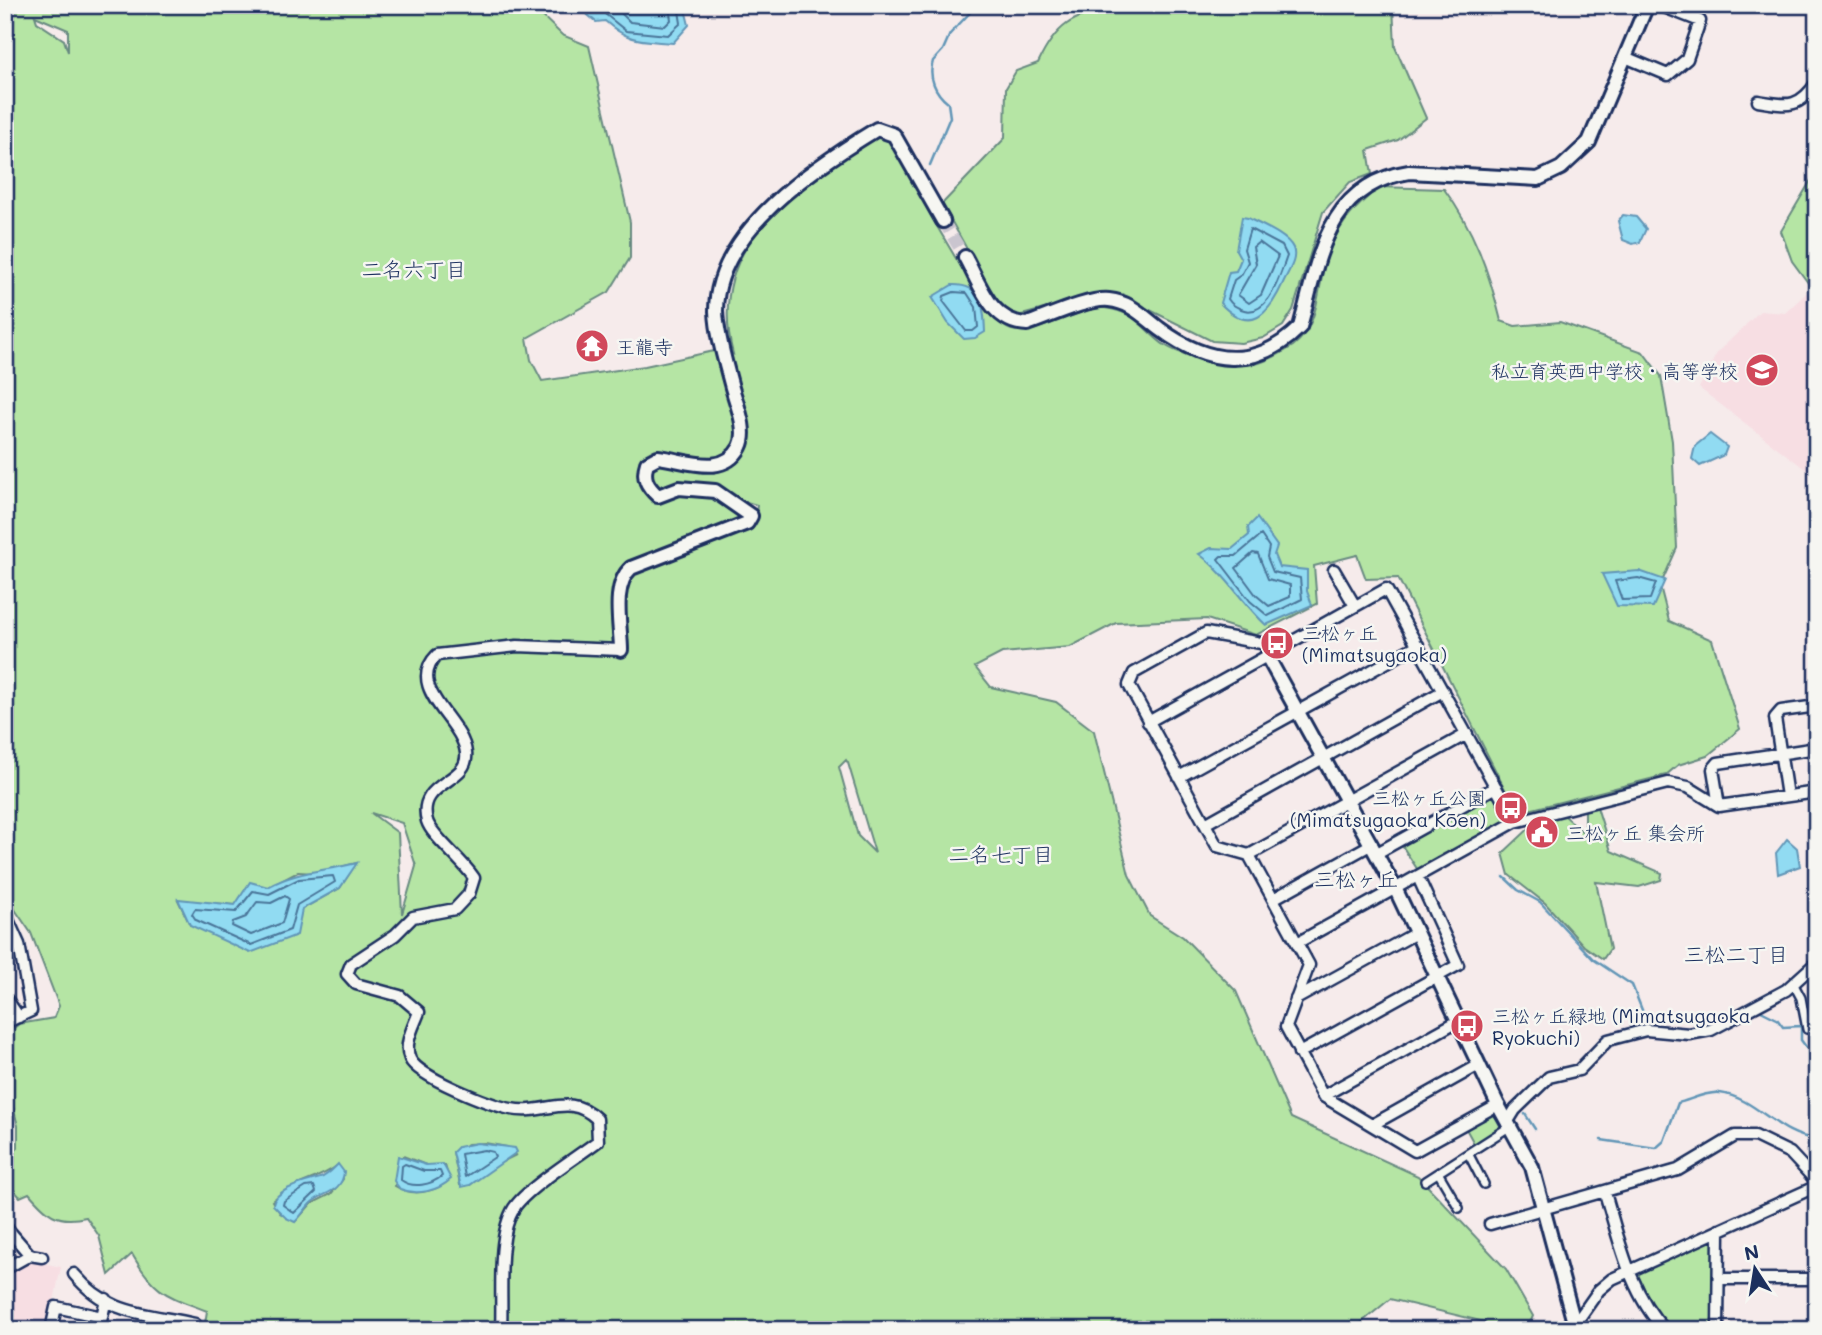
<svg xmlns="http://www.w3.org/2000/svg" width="1822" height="1335" viewBox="0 0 1822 1335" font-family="Mali,'Klee One',sans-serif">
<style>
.built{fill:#f7dee3}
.green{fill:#b5e5a4;stroke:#688a81;stroke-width:2;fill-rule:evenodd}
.water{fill:#91dbf2;stroke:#6296b7;stroke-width:2}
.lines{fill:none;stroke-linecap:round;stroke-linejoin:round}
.shore{stroke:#4a7499;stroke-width:2}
.stream{stroke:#6296b7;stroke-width:2.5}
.tertiary-tunnel{stroke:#cac5cf;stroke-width:12;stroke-dasharray:12 6;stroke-linecap:butt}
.pedestrian-casing{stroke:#1b2f5e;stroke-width:12}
.minor-casing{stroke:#1b2f5e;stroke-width:15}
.tertiary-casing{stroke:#1b2f5e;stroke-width:18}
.pedestrian{stroke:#f6f6f2;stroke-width:7}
.minor{stroke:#f6f6f2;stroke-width:10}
.tertiary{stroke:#f6f6f2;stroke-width:12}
.labels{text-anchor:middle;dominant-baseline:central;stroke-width:5;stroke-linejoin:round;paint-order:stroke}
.poi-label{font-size:19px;fill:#1b2f5e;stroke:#f6f6f2;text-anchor:start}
.neighbourhood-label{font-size:21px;fill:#1b2f5e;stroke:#f6f6f2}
</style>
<rect width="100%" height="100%" fill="#f6ebeb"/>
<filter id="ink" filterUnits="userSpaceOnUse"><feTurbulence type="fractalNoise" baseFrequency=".0143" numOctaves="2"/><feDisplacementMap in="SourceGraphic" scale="14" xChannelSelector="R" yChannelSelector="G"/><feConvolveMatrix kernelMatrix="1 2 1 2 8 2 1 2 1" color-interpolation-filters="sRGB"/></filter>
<g filter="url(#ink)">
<path class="built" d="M1817,283v195l-118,-90 18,-35 43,-42 25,2z
M33,1261l28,6 -13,63h-43v-56z"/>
<path class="green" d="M5,5h240l2,6 1,-6h283l31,30 27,11 41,176v36l-21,34 -82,46 4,22 11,21 103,-15 78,-17 10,5c-29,-112 63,-162 141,-218l17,5c23,46 48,90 75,134 11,18 21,38 38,51 23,19 74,-21 101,-18 29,4 34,16 53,32 17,16 74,28 97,24 10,-2 29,-12 38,-18 30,-23 23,-66 37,-98 12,-28 26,-41 49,-61l65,2c30,40 45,83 57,132l14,5 45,-4 83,30 18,24 11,65 5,107 -17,38 9,35 43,19 28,89 -33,27 -29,9 -12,10 -149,38 -119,-235 -32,1 -9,-24 -43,11 3,38 -61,31 -49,-16 -91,4 -46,24 -68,6 -27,14 16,20 65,15 38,29 35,144 21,41 33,21 53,54 55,127 127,58 88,93 27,47 -6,14h-39l-3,-8 -95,-23 -33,27 -11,4h-1142l3,-19c-41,-16 -52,-17 -75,-57l-23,21 -10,-39 -13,-19c-29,7 -39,-3 -57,-24l-9,4 -9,-10 -5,-29 12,-10v-22l-13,-50v-41l14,-11 35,-6 5,-12 -28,-73 -26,-38zM35,16l33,14v22l-4,-12 -27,-18zM743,501l14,4 -2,19 -15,5zM846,760l2,3 27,90 -17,-17 -19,-69zM371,813l31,10 14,43 -14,48 -4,-81zM356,863l-16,25 -38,21 -112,16 -12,-25 58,5 62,-33 18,1zM485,1143l22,4 9,8 -24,12 -22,18h-10l-7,-33 15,-8zM403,1156l23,9h19l4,15c-15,13 -37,17 -54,6zM338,1165l5,14 -12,15 -20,10 -16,18 -15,-9 -8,-12c20,-19 46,-20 66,-36z
M1118,5h275l2,42 31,71 -28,22 -30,10 4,24 -22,8 -27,30 -30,98 -10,16 -20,12 -22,5 -29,-2 -78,-39 -42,-6 -74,20 -19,-9 -57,-103 63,-66 1,-50 10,-17 22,-8c21,-44 36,-45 80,-58z
M1817,170v125l-25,-34 -11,-30z
M1493,794l17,27 -89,54 -20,-31z
M1597,807l14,44 51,22 -1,7 -22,7 -43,-5 14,67 -7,10 -19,-13 -39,-43 -36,-28 -6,-22 34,-32 27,-6 21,19v-25z
M1492,1113l12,15 -28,19 -11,-20z
M1711,1240l3,2v88h-42l-16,-16 -19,-41z"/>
<path class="water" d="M598,5h86l5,20 -16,18c-32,-3 -43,0 -68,-22l-9,1 -14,-12 7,-3 8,6z
M1623,215l13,2 10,12 -6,13 -7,2 -10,-4 -5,-19z
M1242,217l6,1c13,7 39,17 45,30 5,12 -6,25 -10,35 -14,31 -32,53 -63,20l9,-31 7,-1 5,-12 -5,-9z
M952,285c31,-1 32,22 33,47l-10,6 -11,1 -16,-16 -16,-26z
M1710,434l17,13 -3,8 -24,11 -8,-7 3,-13z
M1257,518l20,28 -3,9 5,12 28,3v21l5,14 -46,20c-24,-22 -41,-52 -67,-71l12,-6 21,1 17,-14 -1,-8z
M1639,571l26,9 -12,27 -36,-1 -15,-32z
M1787,839l10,9 3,18 -22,8 -2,-21z
M357,863l-17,25 -38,21 -5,26 -47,18 -60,-28 -12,-26 57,6 15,-23 18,5c28,-16 58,-16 89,-24z
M477,1143l38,5 2,4 -47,33 -9,2 -8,-35 5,-5z
M398,1156l28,9 17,-1 8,15c-13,12 -34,17 -51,10l-6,-8z
M338,1164l6,8c-2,21 -21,20 -33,31 -6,6 -10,13 -16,19l-9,-4 -13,-13c2,-17 34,-23 47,-27 7,-2 13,-9 18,-14z"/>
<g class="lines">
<path class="shore" d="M604,5l1,9 21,17 42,4 13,-12 -3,-18
M613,5l17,17 35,4 6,-6 -2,-15
M1250,229l32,17 5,10c-7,19 -19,64 -46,53 -6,-3 -9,-4 -13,-10l6,-19 7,-5 7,-13 -4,-13z
M1259,242l19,14 -17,39 -12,8 -11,-8 18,-31 -3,-17z
M954,292l13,1 9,14 2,20 -5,4h-7l-23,-30 1,-5z
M1261,535l8,12 -2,10 6,15 27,6 2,21 -34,17 -18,-15 -32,-42 3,-3h15z
M1253,553l5,1 10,25 22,6v12l-21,9 -13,-11 -20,-27z
M1638,578l18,5 -6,16 -28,1 -7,-19z
M333,876l2,6 -38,23 -7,25 -39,15 -55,-25 -4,-6 3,-5 41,3 17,-21 16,3 30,-15z
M285,896l4,3 -7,24 -31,12 -19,-9 1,-4 13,-5 11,-15 14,1z
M484,1150l9,2 2,5 -30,20 -4,-23z
M405,1164l19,7h16l2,5c-11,9 -29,13 -41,4l1,-14z
M314,1186l2,6 -22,21 -11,-8 1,-4 22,-14z"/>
<path class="stream" d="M930,165l20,-48 -2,-14c-13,-10 -20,-26 -15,-42l10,-11 7,-16 27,-29
M1504,877l14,13 22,12 53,57 39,26 16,40 21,2
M1759,1010l18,9 6,8 18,-1v14l16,22
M1731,1015l15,-9
M1525,1114l10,15
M1601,1140l55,8 8,-7 14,-38c12,-3 30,-12 42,-10 37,5 59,44 97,46"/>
<path class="tertiary-tunnel" d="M943,221l22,36"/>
<defs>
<path id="pedestrian" d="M1793,983l8,15 6,31 10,-3
M1469,1155l15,29
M1439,1174l20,34
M1425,1181l84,-54"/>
<path id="minor" d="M1625,57l43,18 19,-16 13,-38 -41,-16
M1758,101c30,5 41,8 59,-19
M1334,570l21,36
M1148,722l119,-66
M1179,777l239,-132
M1787,796l-12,-78 6,-7 36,-5
M1719,806l-6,-37 5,-6 99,-15
M1205,824l238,-133
M1377,853l119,-66
M1249,855l218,-121
M1273,899l99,-55
M5,913l14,31 12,67 -26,12
M1297,943l218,-121 153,-39 20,4 31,19 98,-14
M5,997l14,20
M1296,999l120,-66
M1299,1053l159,-88 -40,-88
M1323,1096l135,-75
M1498,1105l-83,46 -92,-55 -37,-69 23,-62 -60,-110 -32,-9 -88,-161 5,-12 72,-40 55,10 16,7 109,-61 129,233
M1507,1123l8,-13 34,-33 30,-7 29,-30 38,-10 43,4 22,-4 75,-40 31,-28
M1372,1125l107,-60
M5,1156h2
M1605,1193c14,46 25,101 60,137
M1490,1224l188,-54 57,-34h20l35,17 27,29
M5,1226l25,29
M5,1269l25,-14 12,2
M74,1274c35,42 72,39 121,50
M1719,1279h98
M1573,1327l26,-37 13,-11 205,-93
M51,1330l5,-23 46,10
M99,1330l7,-31
M501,1330c2,-35 -5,-93 13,-122 13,-20 63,-51 84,-67l-1,-22c-29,-28 -51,-3 -86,-10 -21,-4 -93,-32 -101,-50 -7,-15 4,-33 9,-47l-19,-16 -44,-12 -9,-10 4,-10 44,-29 18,-18 42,-8 14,-15 5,-16c-12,-19 -42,-41 -47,-57 -11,-40 43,-38 39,-68 -3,-33 -62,-65 -29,-98l80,-9 104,4
M1718,1330l1,-100"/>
<path id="tertiary" d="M965,257c15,27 26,66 62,67 21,-7 61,-26 82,-24 22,2 35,17 51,29 48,36 96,42 140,-2 19,-68 26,-142 109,-155l129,7 23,-11 28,-26 58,-137
M621,650c0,-24 -10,-64 10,-82l116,-45 4,-7 -36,-25 -36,-3 -21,8c-11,-10 -16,-18 -11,-33l11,-6c28,3 65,21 82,-10 9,-17 -5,-46 -9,-63 -6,-23 -14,-49 -15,-73 0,-80 100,-145 161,-182l17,6 49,86
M1277,650l-10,6 129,234 102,215 34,62 44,163"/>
</defs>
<use href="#pedestrian" class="pedestrian-casing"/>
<use href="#minor" class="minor-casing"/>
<use href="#tertiary" class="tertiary-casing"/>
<use href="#pedestrian" class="pedestrian"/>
<use href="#minor" class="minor"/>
<use href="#tertiary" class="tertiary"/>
</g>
</g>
<defs>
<symbol id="temple-disc" viewBox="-11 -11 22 22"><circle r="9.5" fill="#d1495b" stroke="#f6f6f2"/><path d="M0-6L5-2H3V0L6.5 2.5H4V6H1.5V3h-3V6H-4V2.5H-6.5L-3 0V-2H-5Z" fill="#fff"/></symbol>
<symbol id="school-disc" viewBox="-11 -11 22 22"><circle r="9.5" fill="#d1495b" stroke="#f6f6f2"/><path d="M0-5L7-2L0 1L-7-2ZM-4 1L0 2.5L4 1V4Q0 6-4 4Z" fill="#fff"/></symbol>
<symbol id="bus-disc" viewBox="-11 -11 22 22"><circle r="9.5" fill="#d1495b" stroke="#f6f6f2"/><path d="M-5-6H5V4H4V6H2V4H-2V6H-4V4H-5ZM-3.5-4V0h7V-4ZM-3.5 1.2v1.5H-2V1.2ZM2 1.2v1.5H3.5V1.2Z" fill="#fff"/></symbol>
<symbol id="civic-disc" viewBox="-11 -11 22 22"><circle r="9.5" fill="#d1495b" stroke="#f6f6f2"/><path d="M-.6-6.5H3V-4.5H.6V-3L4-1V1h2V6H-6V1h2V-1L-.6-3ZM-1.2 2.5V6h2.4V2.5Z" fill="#fff"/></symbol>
</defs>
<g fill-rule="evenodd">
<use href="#temple-disc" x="573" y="327" width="38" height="38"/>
<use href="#school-disc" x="1743" y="351" width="38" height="38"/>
<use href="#bus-disc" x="1258" y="624" width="38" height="38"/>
<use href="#bus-disc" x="1492" y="789" width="38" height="38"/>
<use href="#civic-disc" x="1523" y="813" width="38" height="38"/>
<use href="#bus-disc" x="1448" y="1007" width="38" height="38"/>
</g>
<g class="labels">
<g class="poi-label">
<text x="616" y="346">王龍寺</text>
<text x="1738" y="370" text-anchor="end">私立育英西中学校・高等学校</text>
<text x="1302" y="632">三松ヶ丘<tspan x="1302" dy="22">(Mimatsugaoka)</tspan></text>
<text x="1486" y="797" text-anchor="end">三松ヶ丘公園<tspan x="1486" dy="22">(Mimatsugaoka Kōen)</tspan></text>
<text x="1566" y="832">三松ヶ丘 集会所</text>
<text x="1492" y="1015">三松ヶ丘緑地 (Mimatsugaoka<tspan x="1492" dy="22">Ryokuchi)</tspan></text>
</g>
<g class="neighbourhood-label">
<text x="414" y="268">二名六丁目</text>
<text x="1001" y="853">二名七丁目</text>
<text x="1356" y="878">三松ヶ丘</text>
<text x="1736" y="953">三松二丁目</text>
</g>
</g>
<rect width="1822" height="1335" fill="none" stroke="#f6f6f2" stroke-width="28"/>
<rect x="14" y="14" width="1794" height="1307" fill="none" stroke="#1b2f5e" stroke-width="2.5" filter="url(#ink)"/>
<g transform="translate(1755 1269) rotate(348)" stroke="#f6f6f2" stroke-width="5" paint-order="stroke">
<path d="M0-5L12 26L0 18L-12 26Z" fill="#1b2f5e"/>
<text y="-10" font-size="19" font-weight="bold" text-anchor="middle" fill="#1b2f5e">N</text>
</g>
</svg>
